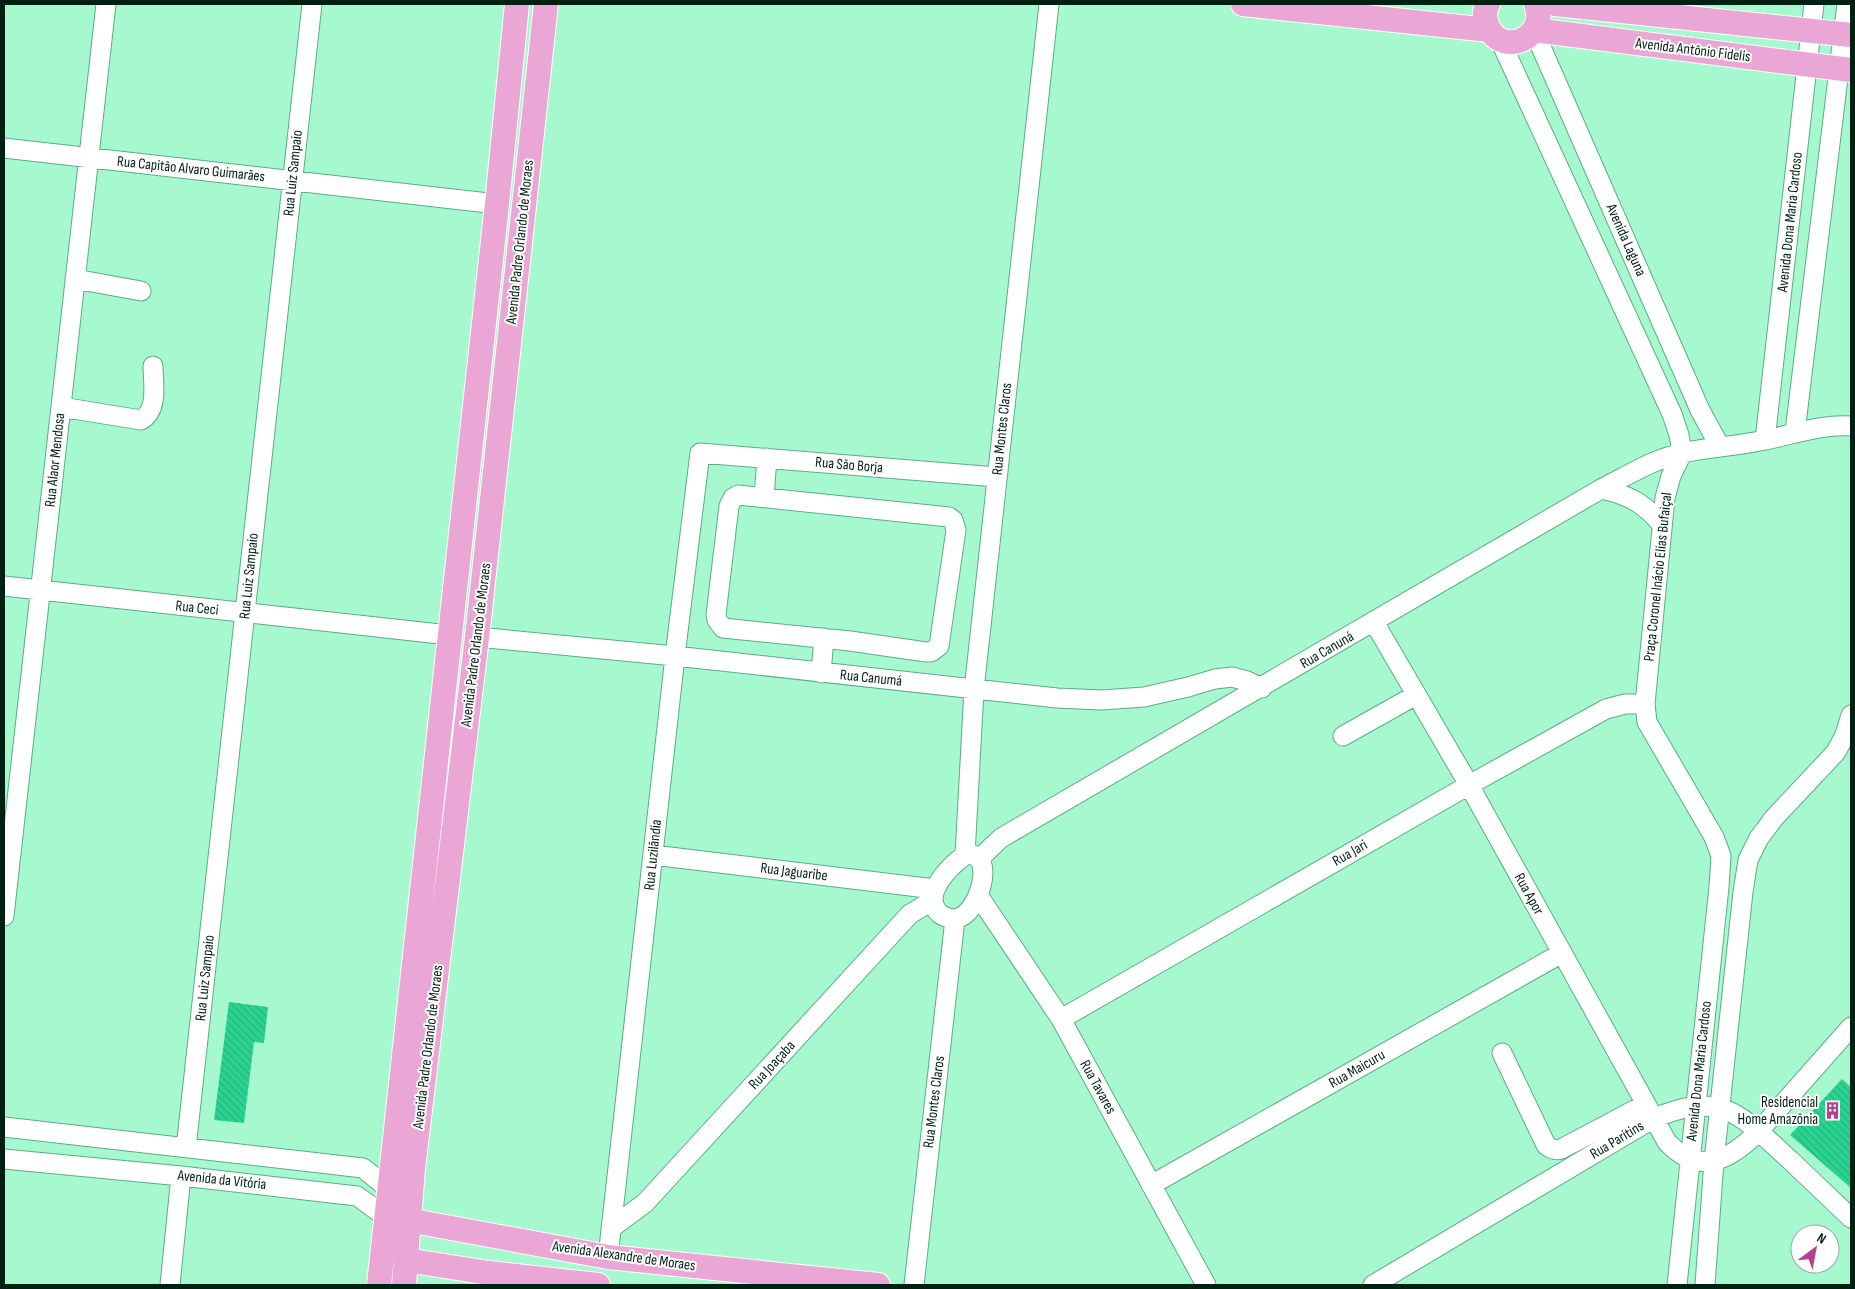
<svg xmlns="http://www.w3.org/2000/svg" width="1855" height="1289" viewBox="0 0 1855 1289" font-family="'Sofia Sans Condensed',sans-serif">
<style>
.building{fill:url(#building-back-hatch)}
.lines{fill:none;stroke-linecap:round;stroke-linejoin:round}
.minor-casing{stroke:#5bad85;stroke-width:21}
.major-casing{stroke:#fff;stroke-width:26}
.minor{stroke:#fff;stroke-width:19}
.major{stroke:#eaa6d4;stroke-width:24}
.labels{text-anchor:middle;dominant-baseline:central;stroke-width:4;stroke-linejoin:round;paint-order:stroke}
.street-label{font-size:15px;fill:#002112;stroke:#fff}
.poi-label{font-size:15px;fill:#002112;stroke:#fff;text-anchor:end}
</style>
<defs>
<pattern id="building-back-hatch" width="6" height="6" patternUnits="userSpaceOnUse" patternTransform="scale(1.25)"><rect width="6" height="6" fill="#2bd392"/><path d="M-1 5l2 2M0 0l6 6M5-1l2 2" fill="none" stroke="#25b57d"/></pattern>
</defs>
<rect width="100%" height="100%" fill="#a6f9ce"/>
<path class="building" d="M229,1002l39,5 -4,36 -10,-1 -10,81 -30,-3z
M1842,1079l9,8v101l-61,-53z"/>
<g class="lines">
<defs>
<path id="minor" d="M1534,31l166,379 20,37
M1500,40l172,374 7,21 3,18
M4,148l493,56
M75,279l66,12
M61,407l80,13c18,-10 12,-37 12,-54
M1795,432l52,-428
M1765,440l49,-436
M1601,489c28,6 43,14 61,36
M738,495l211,22 4,3 3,10 -17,116 -8,6h-5l-76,-11 -127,-13 -6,-8 -1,-5 13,-109 4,-8z
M764,497l3,-39
M4,586l445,49
M1374,622l95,163 198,357c33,35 63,18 92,-11l92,-104
M477,637l198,19 382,42 45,2 42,-3 44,-10 27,-8 17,-2 15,4 15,7
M821,673l3,-35
M1343,736l73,-41
M653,855l282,34
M965,855l9,-165 75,-686
M965,855c3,0 5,-1 8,0 21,6 5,58 -15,63 -5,2 -14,-1 -18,-4 -21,-18 10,-48 25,-59z
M979,859l22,-21 600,-349c26,-13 52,-30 81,-36 27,-6 56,-7 83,-13 30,-6 56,-16 86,-14
M978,895l83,124 145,266
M4,916l102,-912
M1061,1019l408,-234 137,-76 19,-5h20
M1502,1053l44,92c5,4 9,6 15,4l85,-45
M4,1127l359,41 26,21
M186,1148l126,-1144
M4,1159l177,17 176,20 29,21
M1151,1185l411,-232
M611,1228l34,-25 253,-276 12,-13 22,-13
M608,1257l67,-601 25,-203 297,24
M170,1285l11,-109
M914,1285l41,-366
M1373,1285l281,-167c21,-8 43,-16 66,-10 24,6 52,36 70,52 20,19 41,39 61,58
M1677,1285l42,-398 2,-31 -7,-19 -67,-115 -2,-18 20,-206 6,-22 11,-23
M1705,1285l9,-124 29,-269 5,-32 11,-22 15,-20 62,-66 9,-17 6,-20"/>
<path id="major" d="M1243,4l246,26
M1488,4c-4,7 -4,15 0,23 15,31 61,10 48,-23
M1555,4l296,31
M1534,30l317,40
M400,1206l8,14 200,37 270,28
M406,1260l83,13 109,12
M379,1285l118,-1081 20,-200
M404,1285l9,-117 64,-531 69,-633"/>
</defs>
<use href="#minor" class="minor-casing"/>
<use href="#major" class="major-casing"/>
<use href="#minor" class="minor"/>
<use href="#major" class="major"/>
</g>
<defs>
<symbol id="building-bare" viewBox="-9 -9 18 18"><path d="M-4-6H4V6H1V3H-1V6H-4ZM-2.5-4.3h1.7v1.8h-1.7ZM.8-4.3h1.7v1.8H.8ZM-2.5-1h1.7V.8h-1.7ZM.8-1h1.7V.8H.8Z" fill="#b53d93" stroke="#fff" stroke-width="2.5" paint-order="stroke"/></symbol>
</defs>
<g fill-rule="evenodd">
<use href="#building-bare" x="1820" y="1098" width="25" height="25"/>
</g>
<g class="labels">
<g class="street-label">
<text transform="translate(1693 50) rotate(7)">Avenida Antônio Fidelis</text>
<text transform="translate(191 169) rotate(6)">Rua Capitão Alvaro Guimarães</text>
<text transform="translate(293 173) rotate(-84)">Rua Luiz Sampaio</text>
<text transform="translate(1790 222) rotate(-84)">Avenida Dona Maria Cardoso</text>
<text transform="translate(1626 240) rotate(66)">Avenida Laguna</text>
<text transform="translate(520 242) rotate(-84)">Avenida Padre Orlando de Moraes</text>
<text transform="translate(1002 429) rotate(-84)">Rua Montes Claros</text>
<text transform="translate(55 460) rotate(-84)">Rua Alaor Mendosa</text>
<text transform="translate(849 465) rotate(5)">Rua São Borja</text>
<text transform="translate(249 576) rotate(-84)">Rua Luiz Sampaio</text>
<text transform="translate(1658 577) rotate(-84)">Praça Coronel Inácio Elias Bufaiçal</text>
<text transform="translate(197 608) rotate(6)">Rua Ceci</text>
<text transform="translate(476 645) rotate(-83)">Avenida Padre Orlando de Moraes</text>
<text transform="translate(1327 650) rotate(-30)">Rua Canuná</text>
<text transform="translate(871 678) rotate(6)">Rua Canumá</text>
<text transform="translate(1350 853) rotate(-30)">Rua Jari</text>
<text transform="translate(653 855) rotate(-84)">Rua Luzilândia</text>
<text transform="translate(794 872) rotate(7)">Rua Jaguaribe</text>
<text transform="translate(1529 894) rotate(61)">Rua Apor</text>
<text transform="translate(205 978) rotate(-84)">Rua Luiz Sampaio</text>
<text transform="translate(428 1047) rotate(-83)">Avenida Padre Orlando de Moraes</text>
<text transform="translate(772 1065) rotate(-47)">Rua Joaçaba</text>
<text transform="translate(1357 1069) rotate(-30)">Rua Maicuru</text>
<text transform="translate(1699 1071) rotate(-84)">Avenida Dona Maria Cardoso</text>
<text transform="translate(1098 1087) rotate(61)">Rua Tavares</text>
<text transform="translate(934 1102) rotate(-83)">Rua Montes Claros</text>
<text transform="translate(1617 1140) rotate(-31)">Rua Paritins</text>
<text transform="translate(222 1180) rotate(6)">Avenida da Vitória</text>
<text transform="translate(624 1256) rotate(8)">Avenida Alexandre de Moraes</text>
</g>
<g class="poi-label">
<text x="1818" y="1102">Residencial<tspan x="1818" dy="17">Home Amazônia</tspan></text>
</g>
</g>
<rect width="1855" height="1289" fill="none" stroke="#002112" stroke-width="10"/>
<g transform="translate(1815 1249) rotate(32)"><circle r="24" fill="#ffffff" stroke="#99a6a0"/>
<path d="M0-4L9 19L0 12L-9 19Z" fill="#b53d93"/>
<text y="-8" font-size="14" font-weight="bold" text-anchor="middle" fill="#002112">N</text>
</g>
</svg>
